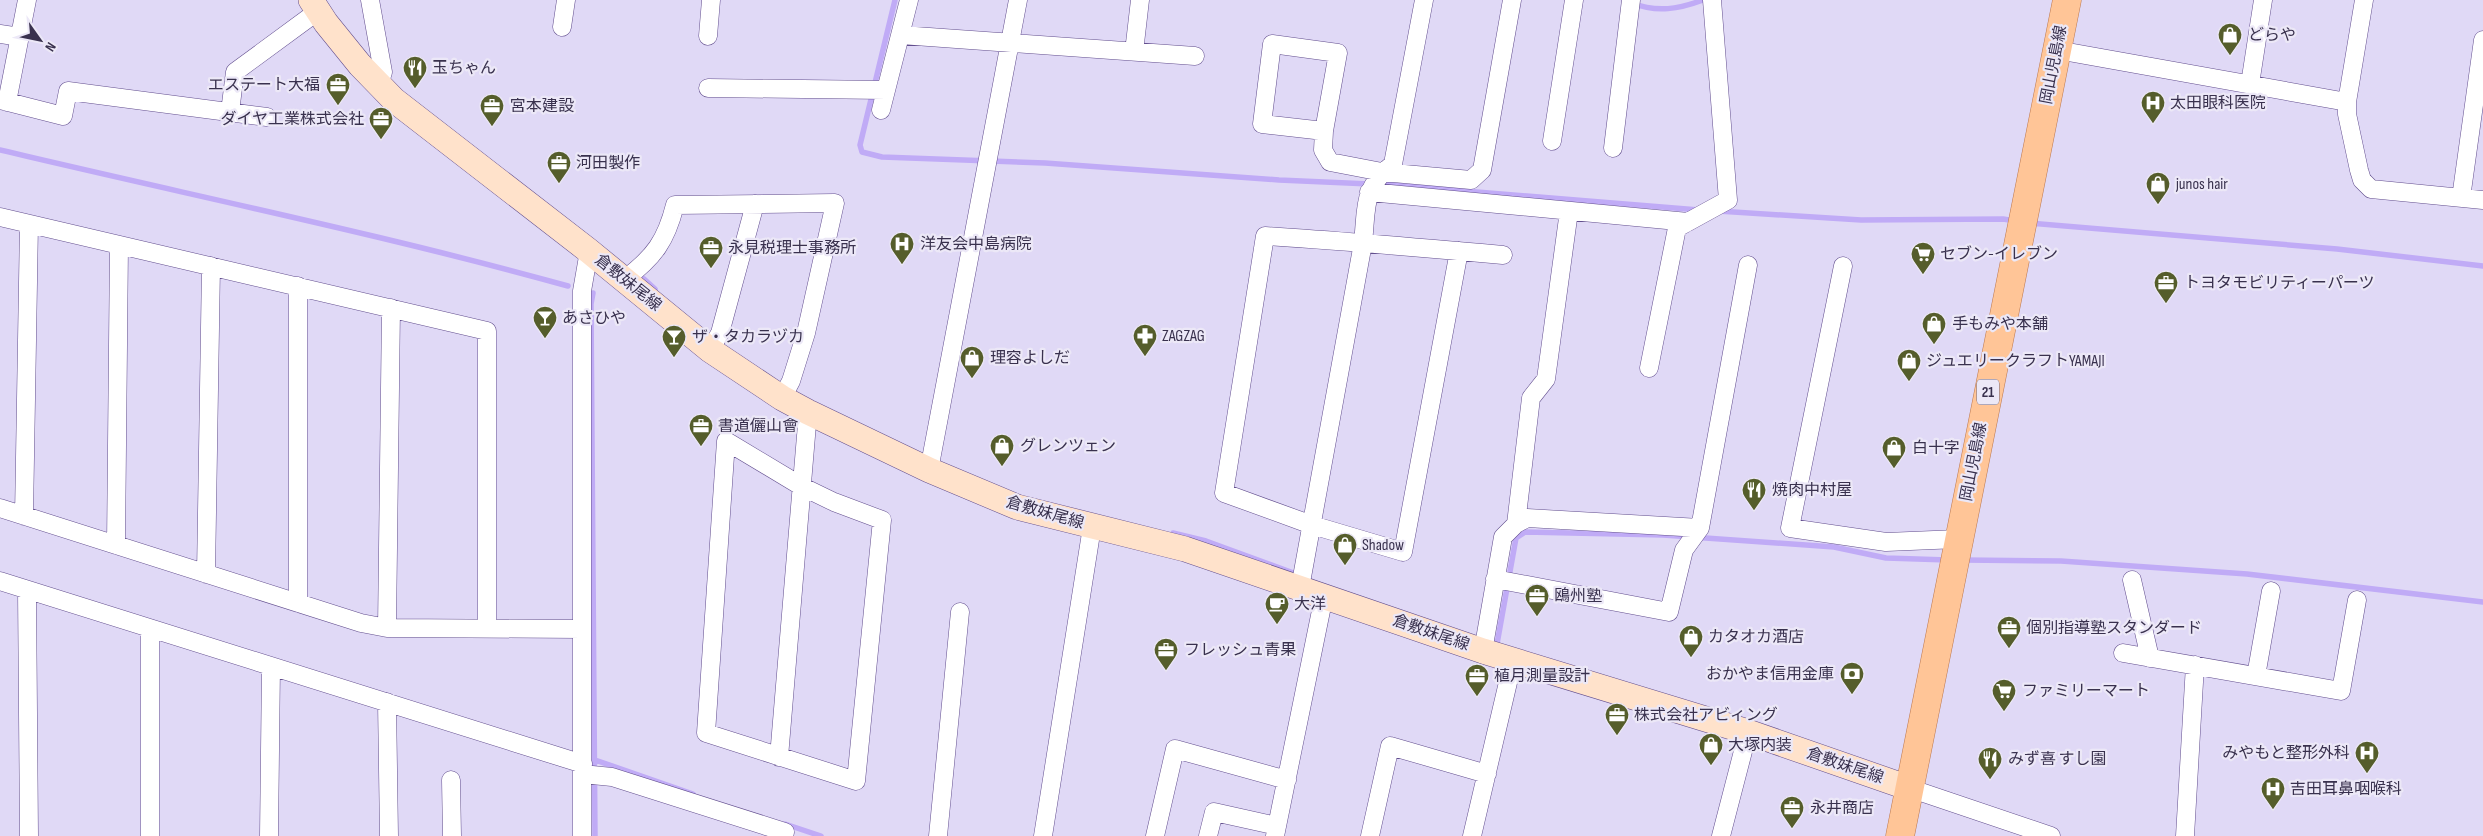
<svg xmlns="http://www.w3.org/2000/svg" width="2483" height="836" viewBox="0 0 2483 836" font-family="'Sofia Sans Condensed','Noto Sans JP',sans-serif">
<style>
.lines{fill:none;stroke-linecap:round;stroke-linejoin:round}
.stream{stroke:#c0abf6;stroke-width:5.5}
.street-casing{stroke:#624e8e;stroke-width:19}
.secondary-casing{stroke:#624e8e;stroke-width:26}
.primary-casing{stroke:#ba7850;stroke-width:29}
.street{stroke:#fff;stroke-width:18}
.secondary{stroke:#ffe2cb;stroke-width:25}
.primary{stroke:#ffc597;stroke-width:28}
.labels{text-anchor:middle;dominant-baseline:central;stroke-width:4.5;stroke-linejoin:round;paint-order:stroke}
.shield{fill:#ece8f7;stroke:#6f6881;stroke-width:1}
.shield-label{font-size:15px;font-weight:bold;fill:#39314e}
.poi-label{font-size:16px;fill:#39314e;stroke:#ece8f7;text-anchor:start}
.street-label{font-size:16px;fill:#39314e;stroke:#ece8f7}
</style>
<rect width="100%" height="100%" fill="#e0d9f6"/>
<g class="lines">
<path class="stream" d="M895,0l-35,145 2,7 20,5 163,6 234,17 91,4
M1632,3c25,10 47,6 71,-3
M0,150c189,45 381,84 568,136
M1379,184l320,26
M1718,211l143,9 142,-1 13,2
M2030,223l307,26 146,17
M644,279l11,10
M593,293l-2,11 4,532
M1173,533l33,8 93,34
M1962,560l99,1 186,13 236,28
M1492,642l5,2 19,-106 9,-6 138,3 171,12 52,11 62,2
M595,760l98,34
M785,824l36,12"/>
<defs>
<path id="street" d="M370,0l13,72 -4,13
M2364,0l-17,102v12l12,56 3,10 9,9 112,11
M562,27l4,-27
M0,34l20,3
M901,35l294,21
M708,36l3,-36
M2057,50l290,52
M1134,52l6,-52
M2250,84l13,-84
M708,88l178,2
M0,100l63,16 5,-25 199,26
M7,102l20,-102
M881,110l28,-110
M230,112l5,-40 83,-61
M1324,131l-62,-7 10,-80 66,9 -14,78 -1,19 7,12 52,10 89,8 11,-10 30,-170
M1552,141l22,-141
M1613,148l18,-148
M1369,192l319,30
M2461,198l22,-158
M0,217l487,114v297
M1459,251l-56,301 -91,-27 -88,-32 41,-257c79,5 159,12 238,19
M1843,266l-53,262 96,14 72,-3
M625,279c29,-22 41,-38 50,-74l160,-2 -29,130 -15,48 -9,17
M710,350l10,-17 35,-129
M1649,368l28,-140 51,-28 -16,-200
M726,441l75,45 33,16 48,18 -26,261 -150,-48z
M929,470l89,-470
M0,508l361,115 26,5 195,1
M24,516l5,-292
M1516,524l15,-126 15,-19 23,-168
M116,545l3,-300
M206,574l5,-308
M1495,579l174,33 15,-62 16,-22 48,-263
M2132,580l18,78
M0,581l583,183
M1300,588l63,-345c4,-37 -1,-55 30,-79l31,-164
M27,590l2,246
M298,603v-317
M387,628l4,-320
M1483,651l20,-114 13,-13 11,-6 173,10
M2123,653l218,38 16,-91
M2256,676l15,-85
M387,702l2,134
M779,757l29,-345
M582,774l30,3 173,55 -1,4
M451,780l1,56
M1909,788l142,48
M150,836v-208
M269,836l2,-170
M582,836v-545l7,-40
M938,836l22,-224
M1043,836l49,-309
M1155,836l20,-87 112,31
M1208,836l6,-24 63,14
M1275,836l49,-240
M1370,836l20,-90 97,28
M1472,836l41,-175
M1721,836l27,-104
M2185,836l10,-171"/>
<path id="secondary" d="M311,0l15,23 34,42 34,35 195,151 121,99 72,48 26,14 121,58 88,37 168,42 298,102 265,81 161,56"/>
<path id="primary" d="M1900,836l167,-836"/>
</defs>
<use href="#street" class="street-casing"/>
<use href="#secondary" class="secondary-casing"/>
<use href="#primary" class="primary-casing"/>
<use href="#street" class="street"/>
<use href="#secondary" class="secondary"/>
<use href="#primary" class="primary"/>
</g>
<defs>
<symbol id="shop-pin" viewBox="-11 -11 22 30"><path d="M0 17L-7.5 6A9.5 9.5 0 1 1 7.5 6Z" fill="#555d2b" stroke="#ece8f7"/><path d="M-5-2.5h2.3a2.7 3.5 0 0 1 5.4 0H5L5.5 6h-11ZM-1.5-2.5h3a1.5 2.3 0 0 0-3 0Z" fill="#fff"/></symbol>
<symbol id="restaurant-pin" viewBox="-11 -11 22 30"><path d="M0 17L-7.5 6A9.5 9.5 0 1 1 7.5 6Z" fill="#555d2b" stroke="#ece8f7"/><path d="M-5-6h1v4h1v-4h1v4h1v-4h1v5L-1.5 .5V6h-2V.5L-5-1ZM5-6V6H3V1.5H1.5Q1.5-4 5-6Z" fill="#fff"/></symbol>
<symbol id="office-pin" viewBox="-11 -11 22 30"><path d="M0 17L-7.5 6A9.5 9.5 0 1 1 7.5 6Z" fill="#555d2b" stroke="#ece8f7"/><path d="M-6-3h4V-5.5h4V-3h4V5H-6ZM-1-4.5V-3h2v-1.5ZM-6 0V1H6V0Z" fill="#fff"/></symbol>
<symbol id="hospital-pin" viewBox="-11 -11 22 30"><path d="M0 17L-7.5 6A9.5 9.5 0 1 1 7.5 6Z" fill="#555d2b" stroke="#ece8f7"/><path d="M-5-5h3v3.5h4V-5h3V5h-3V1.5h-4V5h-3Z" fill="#fff"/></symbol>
<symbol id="supermarket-pin" viewBox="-11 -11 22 30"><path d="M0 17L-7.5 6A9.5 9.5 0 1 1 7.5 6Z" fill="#555d2b" stroke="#ece8f7"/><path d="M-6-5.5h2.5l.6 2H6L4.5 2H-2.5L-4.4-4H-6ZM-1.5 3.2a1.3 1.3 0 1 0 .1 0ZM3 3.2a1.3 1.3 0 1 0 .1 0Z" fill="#fff"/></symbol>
<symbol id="bar-pin" viewBox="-11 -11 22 30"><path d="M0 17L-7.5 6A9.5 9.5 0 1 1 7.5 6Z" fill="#555d2b" stroke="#ece8f7"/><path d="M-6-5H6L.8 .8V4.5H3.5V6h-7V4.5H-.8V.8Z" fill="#fff"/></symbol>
<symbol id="pharmacy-pin" viewBox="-11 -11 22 30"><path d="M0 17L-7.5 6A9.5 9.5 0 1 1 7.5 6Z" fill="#555d2b" stroke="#ece8f7"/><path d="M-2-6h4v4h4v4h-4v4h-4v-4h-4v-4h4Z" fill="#fff"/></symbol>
<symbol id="cafe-pin" viewBox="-11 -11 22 30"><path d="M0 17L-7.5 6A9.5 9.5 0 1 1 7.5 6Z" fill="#555d2b" stroke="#ece8f7"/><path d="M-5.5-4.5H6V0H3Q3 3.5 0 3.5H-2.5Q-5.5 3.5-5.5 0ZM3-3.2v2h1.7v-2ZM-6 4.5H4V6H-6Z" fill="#fff"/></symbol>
<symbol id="bank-pin" viewBox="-11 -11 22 30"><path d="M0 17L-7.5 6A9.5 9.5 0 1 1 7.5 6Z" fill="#555d2b" stroke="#ece8f7"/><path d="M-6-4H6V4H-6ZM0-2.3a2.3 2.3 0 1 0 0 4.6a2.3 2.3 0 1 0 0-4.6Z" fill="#fff"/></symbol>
</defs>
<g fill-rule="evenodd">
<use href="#shop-pin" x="2216" y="21" width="28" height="38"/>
<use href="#restaurant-pin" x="401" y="54" width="28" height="38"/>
<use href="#office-pin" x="324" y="71" width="28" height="38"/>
<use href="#hospital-pin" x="2139" y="89" width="28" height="38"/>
<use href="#office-pin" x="478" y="92" width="28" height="38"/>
<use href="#office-pin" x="367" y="105" width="28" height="38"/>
<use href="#office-pin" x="545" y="149" width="28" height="38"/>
<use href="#shop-pin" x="2144" y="170" width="28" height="38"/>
<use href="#hospital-pin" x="888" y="230" width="28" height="38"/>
<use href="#office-pin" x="697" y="234" width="28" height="38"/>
<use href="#supermarket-pin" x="1909" y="240" width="28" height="38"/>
<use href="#office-pin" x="2152" y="269" width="28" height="38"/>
<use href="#bar-pin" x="531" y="304" width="28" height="38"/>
<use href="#shop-pin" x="1920" y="310" width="28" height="38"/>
<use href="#pharmacy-pin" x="1131" y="322" width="28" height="38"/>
<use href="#bar-pin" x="660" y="323" width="28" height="38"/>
<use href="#shop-pin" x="958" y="344" width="28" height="38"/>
<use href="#shop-pin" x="1895" y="347" width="28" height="38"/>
<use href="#office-pin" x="687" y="412" width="28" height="38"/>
<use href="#shop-pin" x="988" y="432" width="28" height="38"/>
<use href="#shop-pin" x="1880" y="434" width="28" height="38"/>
<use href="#restaurant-pin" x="1740" y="476" width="28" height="38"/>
<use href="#shop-pin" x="1331" y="531" width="28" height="38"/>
<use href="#office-pin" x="1523" y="582" width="28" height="38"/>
<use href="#cafe-pin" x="1263" y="590" width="28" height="38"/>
<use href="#office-pin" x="1995" y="614" width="28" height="38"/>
<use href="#shop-pin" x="1677" y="623" width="28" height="38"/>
<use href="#office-pin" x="1152" y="636" width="28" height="38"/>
<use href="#bank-pin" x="1838" y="660" width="28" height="38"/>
<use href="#office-pin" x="1463" y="662" width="28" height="38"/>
<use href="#supermarket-pin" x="1990" y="677" width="28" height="38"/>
<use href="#office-pin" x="1603" y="701" width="28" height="38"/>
<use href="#shop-pin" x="1697" y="731" width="28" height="38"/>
<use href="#hospital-pin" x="2353" y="739" width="28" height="38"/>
<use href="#restaurant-pin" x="1976" y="745" width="28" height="38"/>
<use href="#hospital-pin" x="2259" y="775" width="28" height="38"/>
<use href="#office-pin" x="1778" y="794" width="28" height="38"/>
</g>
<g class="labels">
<rect class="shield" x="1977" y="379.5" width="22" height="25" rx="4"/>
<g class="shield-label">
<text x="1988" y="392">21</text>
</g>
<g class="poi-label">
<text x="2248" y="35">どらや</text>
<text x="432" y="68">玉ちゃん</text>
<text x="320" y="85" text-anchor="end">エステート大福</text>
<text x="2170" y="103">太田眼科医院</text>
<text x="510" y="106">宮本建設</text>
<text x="364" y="119" text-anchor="end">ダイヤ工業株式会社</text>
<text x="576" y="163">河田製作</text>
<text x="2176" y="184">junos hair</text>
<text x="920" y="244">洋友会中島病院</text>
<text x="728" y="248">永見税理士事務所</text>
<text x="1940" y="254">セブン-イレブン</text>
<text x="2184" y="283">トヨタモビリティーパーツ</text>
<text x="562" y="318">あさひや</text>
<text x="1952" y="324">手もみや本舗</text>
<text x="1162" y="336">ZAGZAG</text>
<text x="692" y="337">ザ・タカラヅカ</text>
<text x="990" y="358">理容よしだ</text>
<text x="1926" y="361">ジュエリークラフトYAMAJI</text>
<text x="718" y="426">書道儷山會</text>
<text x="1020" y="446">グレンツェン</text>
<text x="1912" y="448">白十字</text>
<text x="1772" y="490">焼肉中村屋</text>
<text x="1362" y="545">Shadow</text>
<text x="1554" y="596">鴎州塾</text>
<text x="1294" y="604">大洋</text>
<text x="2026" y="628">個別指導塾スタンダード</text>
<text x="1708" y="637">カタオカ酒店</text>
<text x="1184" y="650">フレッシュ青果</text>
<text x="1834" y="674" text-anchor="end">おかやま信用金庫</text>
<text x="1494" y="676">植月測量設計</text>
<text x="2022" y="691">ファミリーマート</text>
<text x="1634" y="715">株式会社アビィング</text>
<text x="1728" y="745">大塚内装</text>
<text x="2350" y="753" text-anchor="end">みやもと整形外科</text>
<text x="2008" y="759">みず喜 すし園</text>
<text x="2290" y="789">吉田耳鼻咽喉科</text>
<text x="1810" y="808">永井商店</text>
</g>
<g class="street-label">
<text transform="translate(2054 65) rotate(-79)">岡山児島線</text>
<text transform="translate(628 283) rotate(39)">倉敷妹尾線</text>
<text transform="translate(1974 462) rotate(-79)">岡山児島線</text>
<text transform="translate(1045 513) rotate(16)">倉敷妹尾線</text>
<text transform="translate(1431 633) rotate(19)">倉敷妹尾線</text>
<text transform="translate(1845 766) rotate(19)">倉敷妹尾線</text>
</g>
</g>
<g transform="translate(40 40) rotate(123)" stroke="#ece8f7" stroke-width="4" paint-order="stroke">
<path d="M0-4L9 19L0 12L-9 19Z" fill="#39314e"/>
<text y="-8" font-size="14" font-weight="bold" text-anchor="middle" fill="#39314e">N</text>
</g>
</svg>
